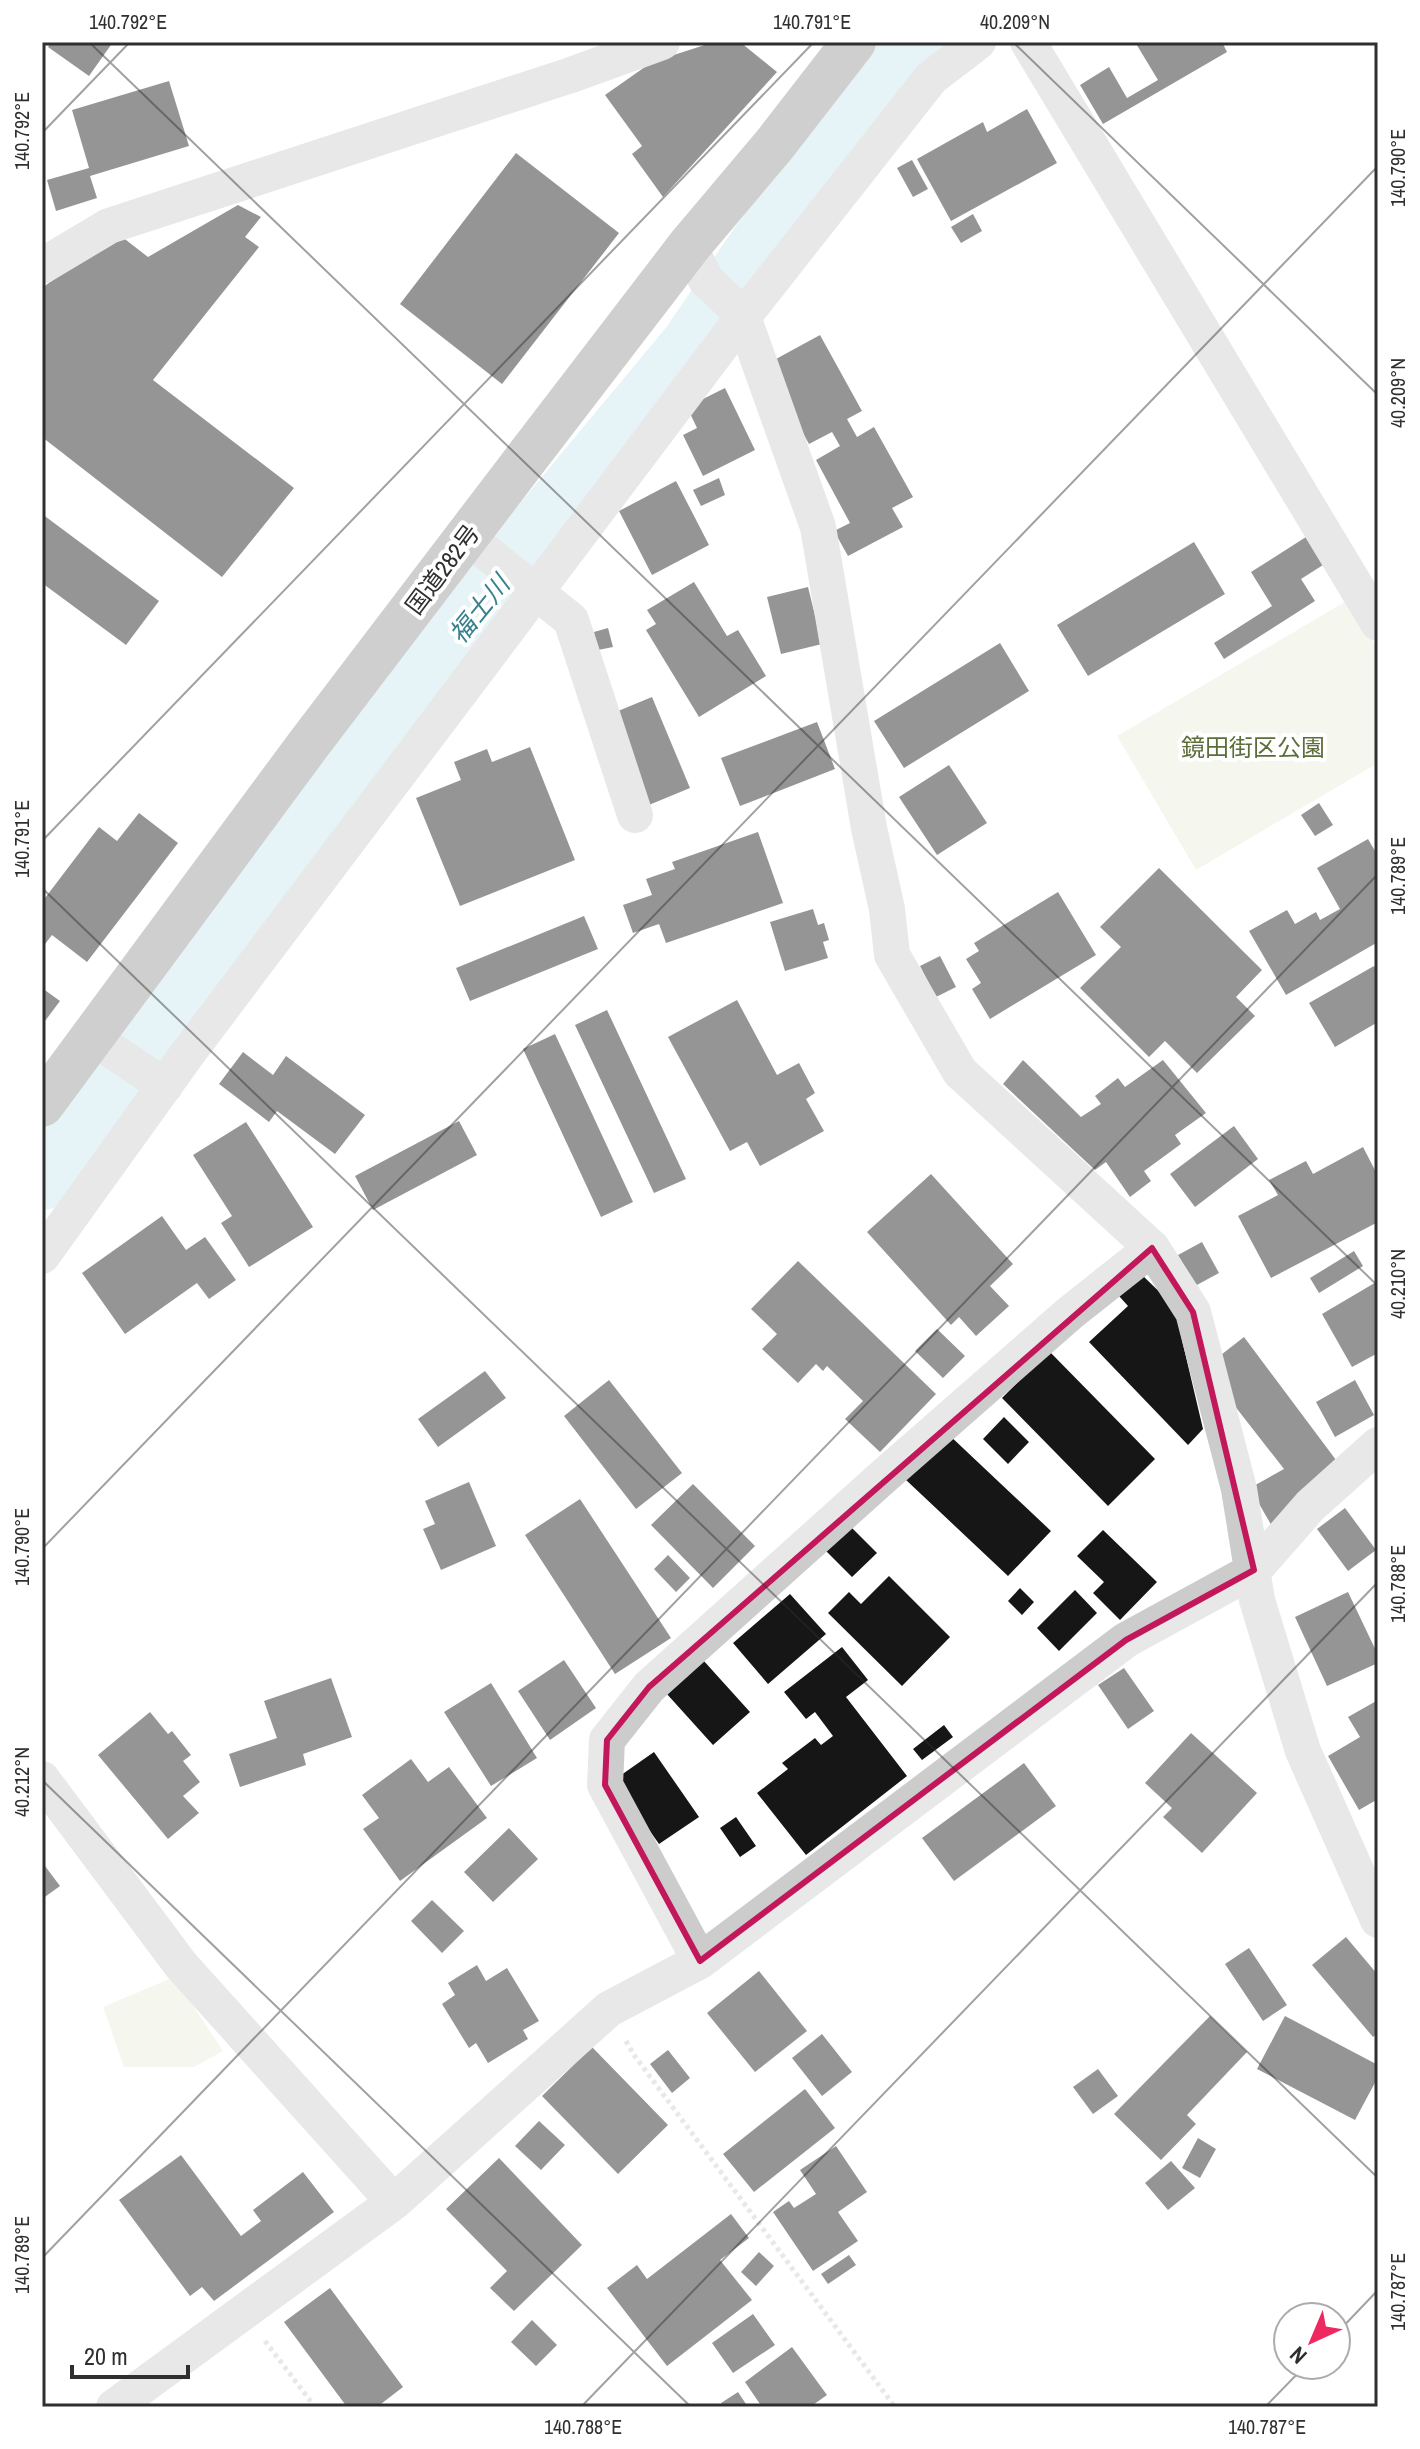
<svg xmlns="http://www.w3.org/2000/svg" width="1420" height="2449" viewBox="0 0 1420 2449" font-family="'Archivo Narrow','Noto Sans JP',sans-serif">
<style>
.green{fill:#e9eddc}
.lines{fill:none;stroke-linecap:round;stroke-linejoin:round}
.river{stroke:#c7e7ee;stroke-width:70}
.building{fill:#161616}
.path{stroke:#ccc;stroke-width:5;stroke-dasharray:4 4;stroke-linecap:butt}
.minor{stroke:#ccc;stroke-width:36}
.highway{stroke:#969696;stroke-width:44}
.marked{fill:none;stroke:#c2185b;stroke-width:6;stroke-linejoin:round}
.ticks{fill:none;stroke:#2f2f2f;stroke-width:2;stroke-opacity:0.45}
.labels{text-anchor:middle;dominant-baseline:central;stroke-width:8;stroke-linejoin:round;paint-order:stroke}
.street-label{font-size:24px;fill:#2f2f2f;stroke:#fff}
.park-label{font-size:24px;fill:#5d6d3a;stroke:#fff}
.water-label{font-size:26px;font-style:italic;fill:#37808e;stroke:#fff}
.neatline{fill:none;stroke:#2f2f2f;stroke-width:3}
.ticks-label{font-size:20px;text-anchor:middle;fill:#2f2f2f}
</style>
<rect width="100%" height="100%" fill="#fff"/>
<path class="green" d="M1348,600l30,50v113l-182,107 -79,-134z
M174,1977l49,74 -29,16h-70l-21,-60z"/>
<g class="lines">
<path class="river" d="M42,1175l243,-313 175,-232 233,-280 68,-99 151,-209"/>
</g>
<path class="building" d="M51,42h62l-24,34 -41,-29z
M714,42h26l37,30 -114,125 -31,-43 10,-8 -37,-51 47,-33z
M1135,42h87l5,10 -124,72 -23,-39 29,-18 18,31 31,-18z
M169,81l20,65 -99,30 7,22 -41,13 -9,-31 42,-12 -17,-58z
M1027,109l30,54 -106,58 -34,-62 66,-37 4,10z
M516,153l103,80 -117,151 -102,-80z
M912,160l16,29 -15,8 -16,-29z
M238,205l23,12 -16,20 14,10 -106,133 141,108 -72,89 -180,-140v-149l75,-55 31,24z
M973,214l9,17 -21,12 -10,-16z
M820,335l42,76 -15,8 10,18 17,-10 39,70 -21,11 11,19 -55,29 -14,-25 16,-8 -34,-63 24,-14 -8,-14 -23,12 -44,-79z
M725,388l30,62 -52,26 -20,-41 14,-7 -10,-21z
M719,478l6,17 -24,11 -8,-16z
M676,481l33,64 -57,30 -33,-64z
M42,514l117,87 -33,44 -84,-62z
M1306,537l17,28 -22,14 14,22 -91,58 -10,-16 58,-37 -21,-34z
M1194,542l31,52 -137,82 -31,-51z
M694,582l33,54 11,-6 28,46 -67,41 -53,-87 10,-6 -9,-14z
M808,587l14,57 -41,10 -14,-57z
M608,628l5,19 -15,3 -4,-18z
M1000,643l29,48 -125,77 -30,-47z
M652,697l38,91 -46,19 -38,-91z
M817,722l18,47 -95,37 -19,-48z
M530,747l45,113 -115,46 -44,-108 45,-18 -7,-18 33,-13 5,13z
M949,765l38,58 -50,32 -38,-58z
M1319,803l14,22 -18,11 -14,-21z
M139,813l39,30 -91,119 -35,-27 -10,13v-46l57,-75 18,14z
M758,832l25,71 -117,40 -7,-19 -26,9 -10,-28 29,-10 -6,-16 29,-10 -3,-7z
M1368,839l10,17v86l-92,53 -37,-64 38,-21 8,14 21,-12 4,8 20,-11 -23,-41z
M1159,868l103,102 -26,27 19,19 -58,57 -32,-32 -16,16 -69,-69 41,-41 -21,-20z
M1058,892l38,63 -106,64 -18,-30 9,-6 -15,-24 13,-8 -5,-8z
M813,909l5,16 6,-2 5,17 -6,2 5,16 -43,13 -15,-49z
M584,916l14,33 -128,52 -14,-33z
M940,956l16,31 -20,10 -16,-31z
M1374,966l4,7v49l-43,25 -26,-44z
M42,988l18,13 -18,24z
M737,1000l40,75 22,-12 16,30 -9,6 18,32 -64,35 -13,-24 -17,9 -62,-114z
M607,1010l79,169 -32,14 -79,-168z
M555,1034l78,168 -32,15 -78,-168z
M243,1052l30,23 13,-19 79,59 -30,39 -58,-43 -8,11 -50,-38z
M1023,1060l58,57 20,-13 -6,-8 23,-18 7,9 38,-27 43,53 -31,22 6,9 -37,27 7,10 -21,16 -24,-35 -11,8 -92,-86z
M459,1121l18,34 -104,55 -18,-34z
M246,1122l67,105 -64,40 -28,-44 11,-7 -39,-61z
M1234,1126l24,33 -63,48 -25,-33z
M1363,1147l15,29v46l-107,56 -33,-62 40,-21 -9,-15 37,-19 7,13z
M931,1174l82,90 -23,22 19,20 -33,30 -17,-19 -8,8 -84,-93z
M162,1216l24,34 19,-13 31,43 -27,19 -12,-16 -72,51 -43,-61z
M1202,1242l17,31 -24,13 -17,-31z
M1354,1251l9,15 -44,27 -9,-15z
M798,1261l138,133 -56,58 -35,-33 18,-18 -36,-35 -4,5 -7,-7 -18,19 -36,-34 15,-15 -26,-25z
M1141,1274l33,32 29,123 -15,16 -99,-103 39,-36 -9,-10z
M1378,1281v72l-26,14 -30,-53z
M937,1329l28,27 -22,22 -28,-27z
M1244,1337l95,127 -66,64 -23,-40 34,-19 -57,-73 -10,-38z
M1049,1351l106,108 -47,47 -106,-108z
M485,1371l21,27 -68,49 -20,-28z
M609,1380l73,93 -46,36 -72,-93z
M1355,1380l19,35 -39,22 -19,-35z
M1004,1417l25,25 -21,22 -25,-25z
M947,1433l104,98 -43,45 -103,-97z
M469,1482l27,64 -55,24 -18,-41 12,-5 -10,-23z
M693,1484l62,62 -42,42 -62,-63z
M580,1499l91,139 -56,36 -90,-139z
M1345,1508l31,42 -28,21 -31,-42z
M847,1523l30,30 -25,24 -30,-30z
M1103,1530l54,52 -37,38 -27,-27 11,-11 -27,-26z
M668,1555l22,23 -14,14 -22,-23z
M889,1576l61,61 -48,49 -74,-73 21,-21 12,12z
M1020,1588l14,14 -12,13 -14,-14z
M1075,1590l22,23 -38,38 -22,-23z
M1348,1592l30,63v8l-51,23 -32,-69z
M790,1594l36,40 -58,50 -35,-41z
M842,1647l26,33 -22,17 61,79 -101,79 -49,-62 31,-24 -6,-6 33,-25 6,7 12,-9 -18,-24 -9,7 -22,-27z
M564,1660l32,48 -46,32 -32,-49z
M703,1660l47,52 -37,33 -47,-52z
M1124,1668l30,43 -26,18 -30,-44z
M331,1678l21,59 -49,17 3,11 -66,22 -11,-33 48,-16 -13,-37z
M491,1683l46,75 -46,28 -47,-74z
M1378,1700v99l-19,11 -31,-54 32,-19 -12,-20z
M150,1712l18,22 4,-3 19,24 -8,6 17,21 -17,14 16,17 -31,26 -70,-84z
M944,1725l9,12 -31,23 -9,-11z
M1191,1733l66,60 -55,60 -39,-36 9,-9 -27,-25z
M654,1752l45,65 -40,27 -45,-64z
M411,1759l17,23 21,-15 38,51 -87,63 -37,-52 16,-11 -17,-23z
M1024,1763l32,43 -102,75 -32,-43z
M736,1817l20,29 -16,11 -20,-29z
M509,1828l29,31 -45,43 -29,-30z
M42,1862l18,24 -18,13z
M432,1900l32,31 -22,22 -31,-32z
M1346,1937l32,38v58l-5,4 -61,-72z
M1249,1948l38,57 -24,16 -38,-57z
M477,1965l9,16 21,-13 32,53 -16,9 5,9 -40,24 -12,-20 -7,5 -27,-44 13,-9 -7,-12z
M759,1971l48,60 -52,41 -48,-59z
M1210,2016l37,36 -60,63 9,9 -35,36 -47,-46z
M1285,2016l93,49v12l-23,43 -98,-51z
M822,2034l30,38 -30,24 -30,-38z
M592,2047l76,78 -50,49 -76,-78z
M668,2050l22,28 -18,15 -22,-29z
M1098,2069l20,27 -25,18 -20,-27z
M805,2089l30,39 -81,64 -31,-38z
M539,2121l26,24 -24,25 -26,-24z
M1198,2138l18,11 -16,29 -18,-10z
M836,2146l31,46 -29,20 20,29 -45,30 -40,-59 16,-11 5,7 22,-14 -16,-24z
M181,2155l60,81 20,-15 -8,-11 50,-38 31,40 -120,89 -12,-14 -12,9 -71,-96z
M499,2158l83,87 -68,66 -24,-23 17,-17 -61,-62z
M1171,2161l24,27 -27,22 -23,-27z
M731,2214l18,24 -29,22 32,40 -85,66 -60,-78 30,-23 10,14z
M759,2252l15,14 -18,20 -15,-14z
M849,2255l7,10 -28,19 -7,-10z
M330,2288l73,99 -26,20h-30l-63,-85z
M753,2314l22,31 -42,28 -21,-30z
M532,2320l25,25 -21,21 -25,-24z
M792,2347l35,48 -17,12h-48l-17,-25z
M738,2392l10,15h-24l-3,-4z"/>
<g class="lines">
<path class="path" d="M626,2041l8,14 261,352
M265,2341l50,66"/>
<path class="minor" d="M1028,42l350,581
M689,246l17,34 36,34 76,213 51,301 18,81 5,46 68,117 192,176 41,64 46,177 18,111 46,151 75,169
M42,266l67,-40 462,-151 91,-33
M467,537l104,83 64,195
M93,1038l72,48
M42,1256l146,-203 555,-736 188,-239 47,-36
M42,1779l139,186 213,237
M700,1961l-95,-176 2,-45 42,-53 235,-211 186,-163 82,-65
M114,2407l280,-205 215,-193 91,-48 426,-321 128,-70 56,-64 68,-61"/>
<path class="highway" d="M42,1105l266,-360 217,-285 164,-214 86,-102 79,-102"/>
</g>
<path d="M0 0H1420V2449H0ZM1152,1248l41,64 61,258 -128,70 -426,321 -95,-176 2,-45 42,-53z" fill="#fff" fill-opacity=".55" fill-rule="evenodd"/>
<path class="marked" d="M1152,1248l41,64 61,258 -128,70 -426,321 -95,-176 2,-45 42,-53z"/>
<path class="ticks" d="M89,42l1289,1244M1013,42l365,353M42,133l88,-91M42,841l772,-799M42,888l1336,1290M42,1549l1336,-1383M42,1780l649,627M42,2258l1336,-1384M1336,2334l42,-44M581,2407l797,-825M1265,2407l41,-42"/>
<g class="labels">
<g class="street-label">
<text transform="translate(442 569) rotate(-53)">国道282号</text>
</g>
<g class="park-label">
<text x="1253" y="747">鏡田街区公園</text>
</g>
<g class="water-label">
<text transform="translate(479 609) rotate(-51)">福士川</text>
</g>
</g>
<rect width="1420" height="2449" fill="none" stroke="#ffffff" stroke-width="88"/>
<g transform="translate(1312 2341) rotate(224)"><circle r="38" fill="#ffffff" stroke="#acacac" stroke-width="2"/>
<path d="M0-6L14 30L0 20L-14 30Z" fill="#ee2962"/>
<text y="-12" font-size="22" font-weight="bold" text-anchor="middle" fill="#2f2f2f">N</text>
</g>
<path d="M72 2365v12h116v-12" fill="none" stroke="#2f2f2f" stroke-width="4"/>
<text x="84" y="2365" font-size="24" fill="#2f2f2f" stroke="#ffffff" stroke-width="6" paint-order="stroke">20 m</text>
<rect x="44" y="44" width="1332" height="2361" class="neatline"/>
<g class="ticks-label">
<text x="128" y="29">140.792°E</text>
<text x="812" y="29">140.791°E</text>
<text x="1015" y="29">40.209°N</text>
<text transform="translate(22 131) rotate(-90)" y="7">140.792°E</text>
<text transform="translate(1398 168) rotate(-90)" y="7">140.790°E</text>
<text transform="translate(1398 393) rotate(-90)" y="7">40.209°N</text>
<text transform="translate(22 839) rotate(-90)" y="7">140.791°E</text>
<text transform="translate(1398 876) rotate(-90)" y="7">140.789°E</text>
<text transform="translate(1398 1284) rotate(-90)" y="7">40.210°N</text>
<text transform="translate(22 1547) rotate(-90)" y="7">140.790°E</text>
<text transform="translate(1398 1584) rotate(-90)" y="7">140.788°E</text>
<text transform="translate(22 1782) rotate(-90)" y="7">40.212°N</text>
<text transform="translate(22 2255) rotate(-90)" y="7">140.789°E</text>
<text transform="translate(1398 2292) rotate(-90)" y="7">140.787°E</text>
<text x="583" y="2434">140.788°E</text>
<text x="1267" y="2434">140.787°E</text>
</g>
</svg>
